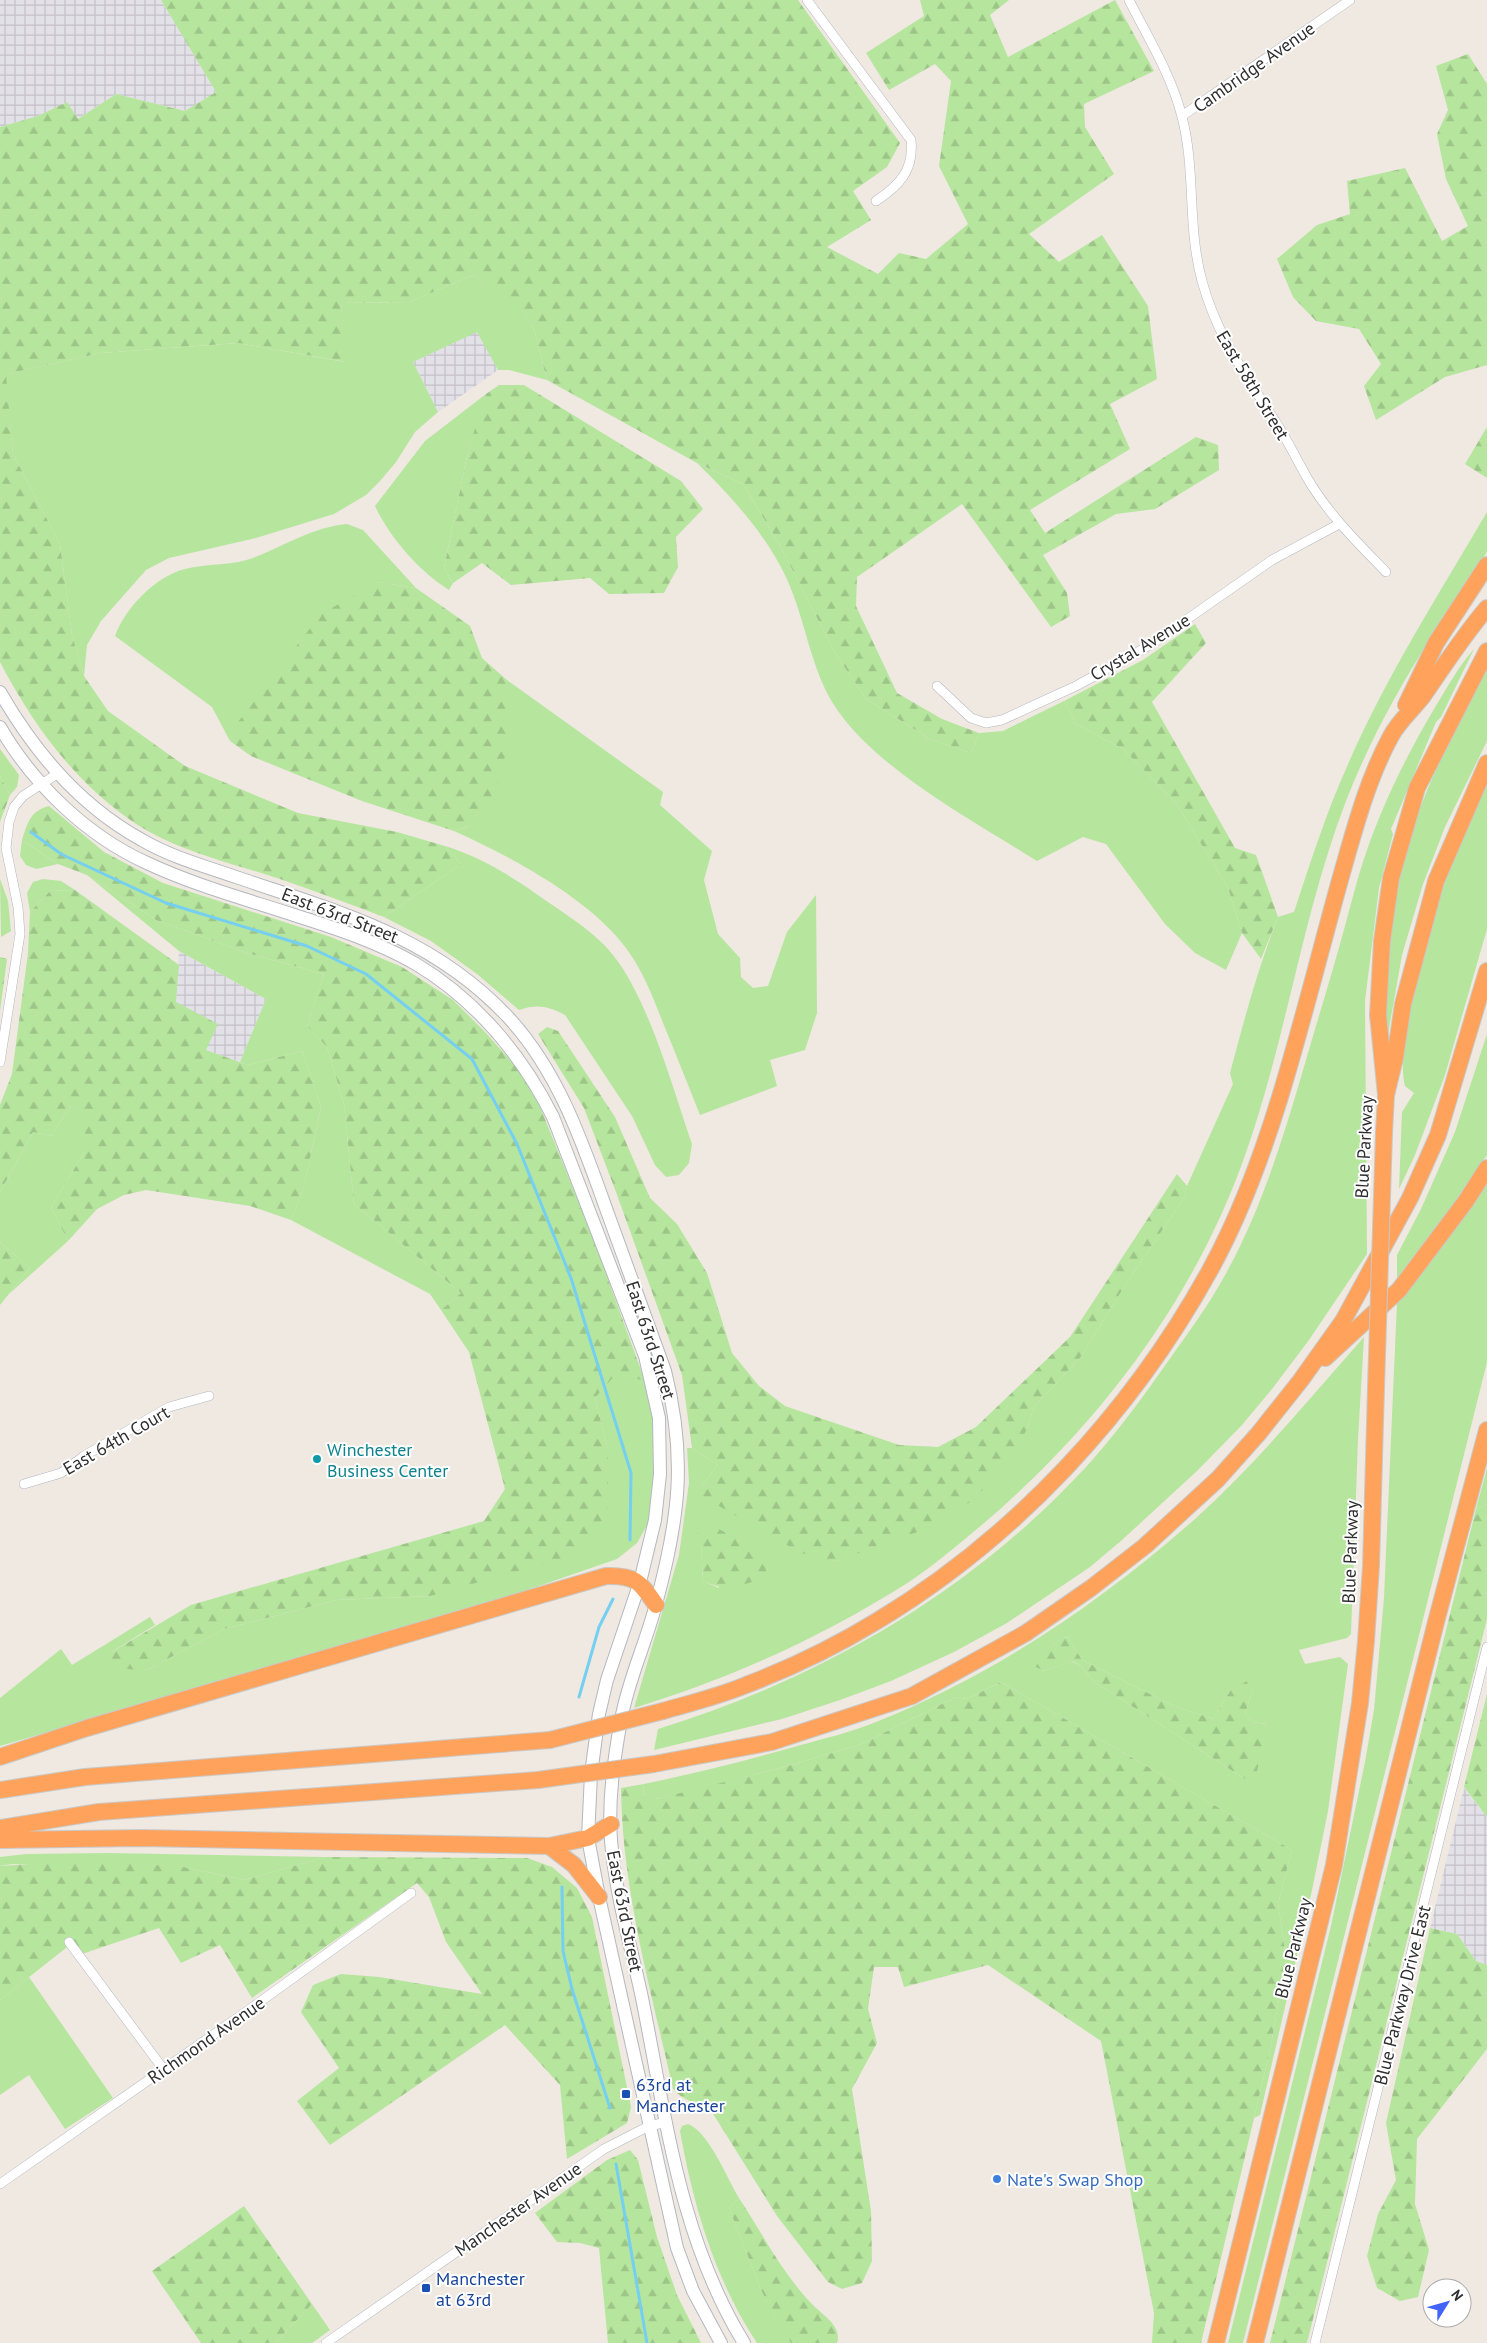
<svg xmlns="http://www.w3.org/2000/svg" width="1487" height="2343" viewBox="0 0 1487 2343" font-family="'PT Sans',sans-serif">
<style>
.industrial{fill:url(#industrial-grid)}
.grass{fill:#b6e59e;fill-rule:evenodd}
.forest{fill:url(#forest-firs)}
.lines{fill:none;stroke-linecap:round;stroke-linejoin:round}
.stream{stroke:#75cff0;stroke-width:3}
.street-casing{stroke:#b4b7c1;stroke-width:10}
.secondary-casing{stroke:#b4b7c1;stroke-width:14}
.highway-casing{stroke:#c9c9c9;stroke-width:18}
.street{stroke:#fff;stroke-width:9}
.secondary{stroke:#fff;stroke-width:12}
.highway{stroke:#ffa35c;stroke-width:16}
.highway-bridge-casing{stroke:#c9c9c9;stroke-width:18;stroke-linecap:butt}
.highway-bridge{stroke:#ffa35c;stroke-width:16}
.culture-dot{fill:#0f9aa8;stroke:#fff;stroke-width:2}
.transit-dot{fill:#1a4fb4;stroke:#fff;stroke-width:2}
.shop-dot{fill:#3f7fe0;stroke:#fff;stroke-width:2}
.labels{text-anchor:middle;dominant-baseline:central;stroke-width:4;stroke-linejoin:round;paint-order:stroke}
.street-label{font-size:18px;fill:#2e2e2e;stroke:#fff}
.culture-label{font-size:18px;fill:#0d838f;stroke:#fff;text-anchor:start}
.transit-label{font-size:18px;fill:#164399;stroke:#fff;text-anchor:start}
.shop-label{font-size:18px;fill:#366cbe;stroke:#fff;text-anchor:start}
</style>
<defs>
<pattern id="industrial-grid" width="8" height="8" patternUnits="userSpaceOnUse" patternTransform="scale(1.25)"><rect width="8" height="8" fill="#e3e1e8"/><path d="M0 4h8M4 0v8" fill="none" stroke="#c3c1c7"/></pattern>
<pattern id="forest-firs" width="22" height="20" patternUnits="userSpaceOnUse" patternTransform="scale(1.25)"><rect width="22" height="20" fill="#b6e59e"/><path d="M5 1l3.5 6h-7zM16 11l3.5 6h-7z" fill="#9dc588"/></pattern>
</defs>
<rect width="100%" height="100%" fill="#efe9e1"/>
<path class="industrial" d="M0,0h161l55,92 -31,19 -69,-17 -38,25 -11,-17 -29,14 -38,11z
M478,331l20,39 -60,42 -25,-50z
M179,951l87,48 -26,63 -34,-12 -30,-48z
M1464,1788l23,29v148l-11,-4 -19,-27 -27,-6z"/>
<path class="grass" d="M473,275l45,27 16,27 13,51 -38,-10h-11l-21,-38 -64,30 25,50 -23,20 -19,30 -16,19 -14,14 -32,19 -78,24 -87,20 -23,12 -45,51 -14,24 -3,31 -12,-41 -12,-91 -47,-90 -8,-80 96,-21 137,-10 107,19 -4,-59 69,-1z
M486,394l-19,62 -23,112 9,15 -4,7c-30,-19 -59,-52 -74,-84l50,-65z
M697,463l46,21 35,58 57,111 31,46 64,40 41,14 8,-20 24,-2 61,-30 12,23 47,25 53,54 52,85 14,45 -16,37 -31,-17 -30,-29 -59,-80 -23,-7 -46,24c-66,-42 -176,-99 -211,-170 -15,-31 -21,-65 -33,-97 -18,-50 -59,-95 -96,-131z
M1487,512c0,11 0,28 0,39 -2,6 -9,14 -13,19 -14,22 -28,44 -42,66 -34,53 -63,106 -86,165 -45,117 -60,242 -103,360 -52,144 -149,270 -266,368 -22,18 -44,37 -68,53 -85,54 -179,97 -275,126l45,-153 10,-72 -2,-35h5l26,17 -16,20 134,76 32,-13 159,-119 7,-22 46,-49 46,-74 58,-86 3,-12 46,-102 -3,-11c14,-53 28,-105 48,-156l16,-5c17,-51 33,-102 55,-150 38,-87 90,-168 138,-250zM701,1543l18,45 -16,-7z
M347,524l16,6 53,58 -38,-6 -142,144 -6,15 -18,-34 -97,-71c10,-28 41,-60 70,-67 22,-6 47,-3 68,-11 31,-12 60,-31 94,-34z
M1474,649l-33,68 -5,5 -45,107 2,5 -14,54 -14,113 2,253 -58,86 -37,49 -30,36 -45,46 -75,69 -32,27 -83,56 -53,29 -63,29 -51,19 -58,19 -128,31 4,-21c162,-50 312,-136 428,-262 30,-33 57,-70 83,-107 19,-27 39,-54 55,-83 42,-75 65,-159 89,-241 11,-37 22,-73 32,-110 7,-25 13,-51 22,-76 17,-49 41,-97 67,-141 13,-21 24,-42 40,-60z
M1487,667v74l-42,86 -22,57 -21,71 -15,85 -2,1c1,-67 5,-132 23,-197 18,-62 50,-119 79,-177z
M507,680l156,112 -3,13 52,46 -8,29 14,54 22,24 1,19 12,11 15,-2 19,-54 29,-37 1,118 -12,37 -35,10 7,26 -77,29c-12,-30 -24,-61 -37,-92 -10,-26 -20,-52 -37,-75 -37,-50 -116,-92 -172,-117l15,-5 38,-76z
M0,749l19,26 -2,12 -7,8 -10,-19z
M1487,779v150l-42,146 -30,80 -16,34 3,-77 12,-19 -9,-7c-5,-20 0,-41 3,-61 13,-86 43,-166 79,-246z
M22,840l36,24 -22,5 -10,-4 -6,-9z
M445,846c36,11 70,32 100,54 23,16 51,33 68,55 36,45 60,134 79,189l-3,19 -10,12 -13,2 -11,-12 -23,-49 -67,-101c-17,-9 -28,-11 -46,-5l-42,-36 -46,-33 -47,-24 77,-53z
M87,875l69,45 91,33 77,21 -17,52 20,21 17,57 10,100 107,89 -20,17 -11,-16 -139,-74 13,-34 17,-79 -19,-56 -54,14 -8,-3 26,-63 -87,-48z
M0,879l8,22 3,30 -10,6z
M43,879l18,2 14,9 -25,1 -20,21 -3,-19 6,-11z
M1487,1034v121l-33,48 -57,75v-23l24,-46 34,-77z
M70,1107l15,7v37l-34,56 17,34 -59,53 21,-26 -30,-26v-50l33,-60 18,4z
M1487,1181v181l-244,981h-15l103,-417 34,-164 9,-52 10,-112 13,-295 43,-55z
M1364,1337l-6,102 -7,195 -4,4 -48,12 6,14 35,-7 8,7 -20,147 -16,79 -52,225 -6,3 17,-72 15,-89 -8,-53 14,-54 -291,-168 -34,17 -11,-2 -97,48 -82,24 -93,24 -29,6 -12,-5 1,-10c53,-11 105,-24 157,-39 25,-7 51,-13 75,-23 118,-47 224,-119 319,-203 61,-55 114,-120 169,-182zM1067,1636l15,24 90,45 41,14 17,-28 23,-2 -8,25 8,8 13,2 -18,57 -155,-100 -11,-14 -10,-6 -28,10 -18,-9z
M616,1373l29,8 9,44v48l-5,49 -12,21 -20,16 -110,38 -507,149v-48l61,-49 11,16 78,-48 5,8 -45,28 35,18 79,-42 113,-29 93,-4 178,-146 -13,-52z
M1487,1468v36l-11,5z
M109,1853l216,4 -81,23 -60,-13 -172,-3 -12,2v-9l26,-3z
M29,1977l84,121 -48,31 -36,-54 -29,20v-95z
M688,2124c21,8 39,54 51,74l-10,10 33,84 29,51h-34c-42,-63 -64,-138 -77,-212l2,-5z
M312,2304l18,26 -18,13h-37z"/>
<path class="forest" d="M161,0h637l102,143 -13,24 -34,24 18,29 -44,27 51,27 21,-21 27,6 42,-35 -29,-58 12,-85 -16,-17 -46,26 -23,-37 58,-37 -4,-16h89l-19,15 18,42 107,-57 39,71 -70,33 1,23 29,47 -85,60 30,28 43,-27 46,71 9,73 -47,25 20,45 -100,61 15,23 151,-96 22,8 1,25 -64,39 -39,5 -73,41 24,38 3,23 -19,11 -89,-123 -105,73 -1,29 41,87 45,26 37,14 -8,20 -41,-14 -64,-40 -31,-46 -57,-111 -35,-58 -46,-21 -150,-83 -13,-51 -16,-26 -45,-28 -63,27 -69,1 5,59 -108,-19 -137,10 -95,21 7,80 47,90 12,91 12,41 24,35 77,55 113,47 99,19 48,14 16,18 -77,53c-34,-13 -69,-26 -104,-38 -51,-17 -106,-28 -151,-60 -57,-40 -97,-96 -129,-157v-535l38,-11 29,-14 11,17 38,-25 69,17 31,-19z
M1468,54l19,30v281l-42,12 -69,43 -12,-34 17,-22 -22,-35 -43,-8 -23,-24 -16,-38 40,-34 33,-11 -3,-33 58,-13 37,73 26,-15 -22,-47 -9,-45 11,-24 -12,-44z
M499,385h25l157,96 22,28 -27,28 2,30 -14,26 -55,1 -19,-16 -79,7 -29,-22 -29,20 -9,-15 23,-112 12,-42 7,-20z
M1487,427v51l-22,-14z
M378,582l38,6 54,38 12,32 25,22v70l-14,48 -24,28 -15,5 -92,-30 -111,-45 -21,-15 5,-15 86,-112z
M1195,624l11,19 -54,59 83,146 21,7 22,62 -17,42 -19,-26 -14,-45 -52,-85 -53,-54 -47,-25 -12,-23 79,-41z
M0,776l10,19 -10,27z
M49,806l55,46 59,31 168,54 71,30 51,33 32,32 33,37 20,33 52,128 55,151 -29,-7 -21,24 13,52v54l-4,28 -39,26 -135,38 -93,4 -113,29 -79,42 -34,-4 -1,-14 81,-48 293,-84 21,-32 -36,-137 -28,-42 20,-17 -107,-89 -10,-100 -17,-57 -20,-21 17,-52 -77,-21 -91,-33 -69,-45 -29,-11 -36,-24c6,-18 8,-29 27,-34z
M75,890l104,75 -3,37 42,22 -12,26 42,15 54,-14 19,56 -17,79 -13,34 -41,-14 -104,-16 -22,5 -27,14 -29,32 -17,-34 34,-56v-36l-15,-8 -19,29 -18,-4 -33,60v-87l12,-31 16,-121 2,-41 20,-21z
M0,957l7,2 -7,52z
M547,1027l11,4 57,86 35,81 27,26 30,49 25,80 27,33 26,20 114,39 39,2 38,-20 94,-90 107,-163 10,12 -3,12 -58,86 -46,74 -46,49 -7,22 -19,34 -36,38 -49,29 -87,31 -35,-8 -98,-56 -1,-12 16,-20 -26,-17 -10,-73 -66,-183 -32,-84 -46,-74z
M0,1242l30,26 -30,37z
M1487,1504v115l-180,724h-37l206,-834z
M707,1523l60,31 -1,21c-22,12 -39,17 -63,6l-2,-38 -5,-8z
M1067,1636l15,24 90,45 41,14 17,-28 17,-10 6,8 -8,25 8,8 13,2 -10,53 -8,4 -155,-100 -11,-14 -9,-6 -29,10 -19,-9z
M1001,1682l291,168 -14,54 8,53 -15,89 -70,297h-49l2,-30 -53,-272 -113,-76 -84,22 -6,-20h-24l-6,42 9,34 -25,46 19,122 1,50 -10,22 -20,6 -14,-7 -51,-66 -65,-104c-13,-9 -29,-11 -39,-23 -22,-99 -51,-199 -52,-301l23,-4 -1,10 13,5 121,-30 82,-24 97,-48 11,2z
M1487,1694v123l-23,-30z
M325,1857l202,1 25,9 25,21 15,29 39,190 -4,16 -60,36 -7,-74 -55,-60 -175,120 -33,-44 42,-33 -38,-56 12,-27 28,-11 38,3 103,17 -36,-52 -17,-45 -12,-14 -165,115 -32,-53 -39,18 -22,-35 -80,27 -8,-11 -71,56v-134l89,-6 95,7 60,13z
M1430,1928l27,6 19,27 11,4v84l-70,90 -2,65 14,46 -11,47 -18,4 -23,-13 -10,-32 11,-42 18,-34 -10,-57z
M630,2150l8,10 19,77 20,58 24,48h-93l-9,-95 -19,-5 -23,-1 -22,-29 72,-53z
M739,2198c23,35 43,75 72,105 10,11 32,23 26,40h-46l-4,-6 -25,-45 -33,-84z
M244,2206l68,98 -37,39h-74l-49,-72z"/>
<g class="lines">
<path class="stream" d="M31,832l30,22 105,49 141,43 59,28 106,85 45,85 54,134 60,195 -1,67
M579,1697l20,-70 14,-28
M562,1887l1,64 9,38 38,119
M616,2164l31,179"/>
<defs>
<path id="street" d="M807,0l104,140c3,30 -11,45 -35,61
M1129,0c19,38 43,76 53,117 14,53 5,110 20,164 15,55 43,93 73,140 14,21 24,44 37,65 21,33 48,59 74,86
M1182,116l168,-116
M937,686l34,32 15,5 16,-3 74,-34 55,-30 25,-15 116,-81 67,-36
M0,1062l20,-128 -2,-27 -12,-59 3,-26 5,-15 9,-11 34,-22
M24,1484l37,-11 23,-17 85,-49 40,-11
M69,1942l95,128
M0,2184l250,-175 161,-116
M326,2343l278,-194 45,-23 18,-4
M1315,2343l172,-696"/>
<path id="secondary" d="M0,692c35,61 80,114 142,148 29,17 62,26 94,37 102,35 195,58 272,140 51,55 75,127 100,197 19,52 38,105 57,157 22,87 14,148 -9,233 -10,39 -28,76 -35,116 -7,39 -13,80 -10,120 4,53 20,106 31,158 24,119 37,239 102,345
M0,727c33,57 87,109 147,136 47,22 98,36 147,52 41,13 84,27 122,49 60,36 106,91 137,153l92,239 14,62 1,56 -5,46 -15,62 -33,98 -8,34 -8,60 -3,64 11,59 78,351 16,43 28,52"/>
<path id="highway" d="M1406,705l30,-62 51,-78
M1386,1095l-8,-80 4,-74 9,-63 26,-90 70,-137
M1384,1133l2,-38 9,-37 8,-54 33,-123 51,-118
M1325,1358l74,-68 67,-89 21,-33
M663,1711c28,-8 57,-15 83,-26 45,-17 90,-39 131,-64 138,-83 254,-208 332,-349 30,-54 53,-116 71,-175 22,-72 40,-145 60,-217 14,-49 27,-100 51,-144 8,-15 22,-27 32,-40 21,-30 40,-60 64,-88
M0,1757l87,-29 519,-152c30,-1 34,6 50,29
M654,1764l118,-22 140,-46 114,-63 65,-45 54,-42 73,-67 41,-46 42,-53 42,-59 67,-123 28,-63 49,-164
M0,1790l85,-13 465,-37
M0,1828l99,-16 439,-32
M0,1840l142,-2 407,8 39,-8 23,-14
M549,1846l25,19 25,32
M1216,2343l118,-478 26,-162 6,-62 5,-75 5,-179
M1255,2343l181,-721 51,-192"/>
</defs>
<use href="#street" class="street-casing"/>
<use href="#secondary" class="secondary-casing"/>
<use href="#highway" class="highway-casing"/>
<use href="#street" class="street"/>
<use href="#secondary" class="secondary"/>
<use href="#highway" class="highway"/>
<defs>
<path id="highway-bridge" d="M1376,1387l8,-254
M550,1740l113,-29
M538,1780l116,-16"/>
</defs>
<use href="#highway-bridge" class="highway-bridge-casing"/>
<use href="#highway-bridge" class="highway-bridge"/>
</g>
<circle class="culture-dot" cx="317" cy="1459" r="5"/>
<g class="transit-dot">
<rect x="621" y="2089" width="10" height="10" rx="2.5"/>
<rect x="421" y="2283" width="10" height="10" rx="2.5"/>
</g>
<circle class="shop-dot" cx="997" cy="2179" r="5"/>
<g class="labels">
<g class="street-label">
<text transform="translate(1254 67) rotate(-35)">Cambridge Avenue</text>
<text transform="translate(1253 385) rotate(59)">East 58th Street</text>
<text transform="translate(1140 647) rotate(-31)">Crystal Avenue</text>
<text transform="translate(340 915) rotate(21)">East 63rd Street</text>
<text transform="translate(1364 1147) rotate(-87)">Blue Parkway</text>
<text transform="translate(651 1340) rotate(72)">East 63rd Street</text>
<text transform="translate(116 1440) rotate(-30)">East 64th Court</text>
<text transform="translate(1350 1552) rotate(-88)">Blue Parkway</text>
<text transform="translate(625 1911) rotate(79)">East 63rd Street</text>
<text transform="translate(1293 1948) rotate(-76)">Blue Parkway</text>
<text transform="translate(1402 1995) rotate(-76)">Blue Parkway Drive East</text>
<text transform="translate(206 2040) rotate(-35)">Richmond Avenue</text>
<text transform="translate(518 2209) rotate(-35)">Manchester Avenue</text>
</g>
<g class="culture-label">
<text x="327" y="1449">Winchester<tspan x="327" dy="21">Business Center</tspan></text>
</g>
<g class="transit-label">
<text x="636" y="2084">63rd at<tspan x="636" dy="21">Manchester</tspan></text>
<text x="436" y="2278">Manchester<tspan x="436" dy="21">at 63rd</tspan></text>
</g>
<g class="shop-label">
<text x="1007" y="2179">Nate's Swap Shop</text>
</g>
</g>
<g transform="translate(1447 2303) rotate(53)"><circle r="24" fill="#ffffff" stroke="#ababab"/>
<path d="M0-4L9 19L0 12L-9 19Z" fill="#4264fb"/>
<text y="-8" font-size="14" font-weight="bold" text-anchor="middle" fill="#2e2e2e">N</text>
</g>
</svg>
